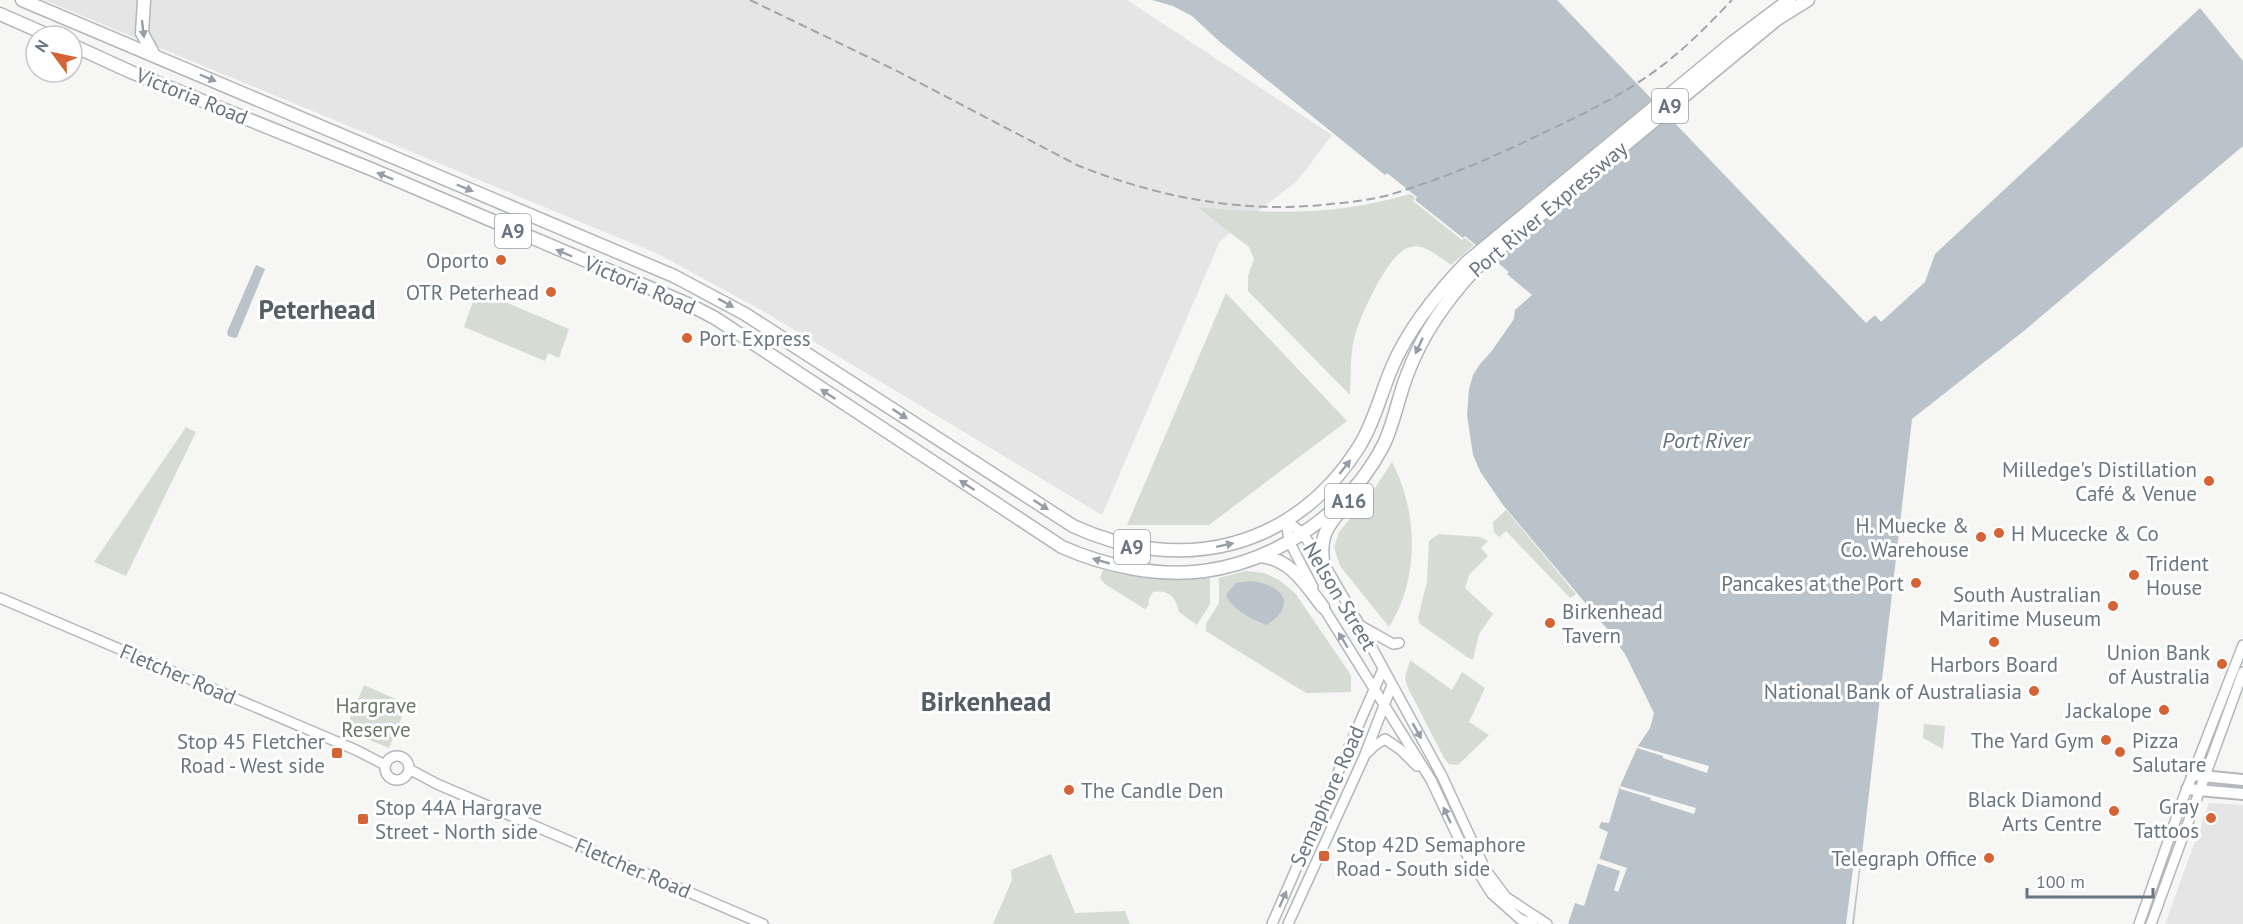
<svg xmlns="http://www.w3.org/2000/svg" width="2243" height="924" viewBox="0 0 2243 924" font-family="'PT Sans',sans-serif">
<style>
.built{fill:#e4e5e4}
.green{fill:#d6dbd3}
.water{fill:#bac3c9}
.pier{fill:#f6f6f4}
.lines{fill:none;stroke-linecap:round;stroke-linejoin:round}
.secondary-casing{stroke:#b3b7bb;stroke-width:12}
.primary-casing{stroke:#b4b7bb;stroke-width:14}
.highway-casing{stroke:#b3b6b9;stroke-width:15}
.secondary{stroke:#fff;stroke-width:9}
.primary{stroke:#fff;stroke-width:10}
.highway{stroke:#fff;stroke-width:12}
.rail{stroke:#a0a5ab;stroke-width:2;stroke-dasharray:9 4.5;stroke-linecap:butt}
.oneway{fill:#959ea8}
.poi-dot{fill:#d66334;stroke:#fff;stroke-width:2}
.labels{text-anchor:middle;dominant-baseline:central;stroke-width:6;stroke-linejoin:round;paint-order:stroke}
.shield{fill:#fff;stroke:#959ea8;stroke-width:1.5}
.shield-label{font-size:20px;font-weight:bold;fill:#687582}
.street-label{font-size:21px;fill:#687582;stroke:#fff}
.poi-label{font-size:21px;fill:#687582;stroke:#fff;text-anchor:end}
.park-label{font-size:21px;fill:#697a66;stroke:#fff}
.water-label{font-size:22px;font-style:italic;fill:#63767f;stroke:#fff}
.district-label{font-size:27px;font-weight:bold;fill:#555f68;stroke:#fff}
</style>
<rect width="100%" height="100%" fill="#f6f6f4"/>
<path class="built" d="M44,0h1083l205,135 -34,45 -78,61 -118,274 -339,-204 -105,-57z
M2209,803l34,2v119h-78z"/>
<path class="green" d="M1410,194l5,3 -2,4 49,39 3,-2 9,7 -23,20c-11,-7 -26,-22 -41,-18 -22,5 -51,71 -56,92 -4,18 -3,38 -4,56l-102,-104v-15l6,-17 -5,-12 -52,-40c76,7 138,9 213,-13z
M477,290l92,39 -10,29 -11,-5 -3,8 -81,-34z
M1226,293l121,128 -138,104h-82z
M186,427l10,5 -70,144 -32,-14z
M1392,462c26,49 28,117 -3,165l-49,-61 -6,-19 5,-15 32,-38z
M1506,510l70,84 -6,4 -64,-67 -7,6 -5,-5 -1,-10z
M1438,534l42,3 8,4 -7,7 7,8 -19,19 -4,13 28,26 -14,20 -6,25h-3l-50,-35 -2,-6 9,-36 2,-41z
M1103,570c35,9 71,11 107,8v26l-13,21 -18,-13c-3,-15 -10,-23 -26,-20l-4,7 -1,7 -3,3 -40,-25 -5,-6z
M1246,571l18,2 15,7 16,13 56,82v17l-45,1 -100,-62v-7l13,-21v-25z
M1410,660l42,30 10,-18 23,16 -16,34 20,13 -31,30 -9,-1 -5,-6 -36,-70 -3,-10z
M364,685l43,19 -18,44 -44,-18z
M1924,724l21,2 -2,23 -20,-11z
M1051,854l24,59 50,-2 5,13h-137l19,-44 -1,-10z"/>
<path class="water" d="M1152,0h405l309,323 9,-8 6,7 44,-40 10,-28 265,-246 43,53v85l-218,184 -113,89 -58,505h-286l7,-21 9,3 24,-74 -9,-4 2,-6 8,1 11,-37 18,-40 12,-18 4,-15 -29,-59 -17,-24 -105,-125 -22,-32 -8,-18 -6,-40 2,-26 4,-14 7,-11 11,-12 23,-33 1,-9 17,-15 -25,-21 2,-2 -44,-36 -2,2 -48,-38 2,-3 -30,-24 -2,2 -165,-133 -28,-26 -19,-10z
M256,265l9,4 -28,68 -2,1 -7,-2 -1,-4z
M1251,581c32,4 47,23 16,44 -15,-5 -31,-14 -40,-27v-5l9,-10z"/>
<path class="pier" d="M1638,746l71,20 -2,7 -44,-15v-2l-26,-8z
M1620,786l76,22 -2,6 -44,-14 1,-2 -31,-9z
M1855,853l6,1 -9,70h-6z
M1597,858l30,10 -9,24 -4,-2 6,-19 -24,-8z"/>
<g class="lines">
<defs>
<path id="secondary" d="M1286,520l16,13 21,29 36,62 83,152 43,93 21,28 41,27
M1286,520l3,21 24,46
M0,598l356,152 29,15
M1320,602l111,178 33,70 28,44 28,25 13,5
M1361,626l32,18 6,-1
M1367,753l7,-7 11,-7 16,11 16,16
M385 768a12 12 0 1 1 24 0a12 12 0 1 1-24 0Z
M409,769l28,15 326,140
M1272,924l111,-255
M1288,924l76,-167 28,-72
M2139,924l44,-125 60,-154
M2151,924l92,-252"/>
<path id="primary" d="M2192,775l51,5
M2187,789l56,5"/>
<path id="highway" d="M22,0l652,276 71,38 328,212c108,50 223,23 287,-81 15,-24 21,-53 33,-80 17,-39 44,-72 74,-103l265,-219 57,-43
M144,0l-2,33 12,22
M0,14l50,22
M72,45l59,27 240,97 319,136 25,13 347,229c43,19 94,30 142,24 74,-10 146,-60 180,-127 10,-21 14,-46 23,-69 15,-41 39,-74 68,-106l301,-249 32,-20
M1260,556c31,3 45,28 63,51
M1323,562c-3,-25 3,-35 20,-54"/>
</defs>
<use href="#secondary" class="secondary-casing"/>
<use href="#primary" class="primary-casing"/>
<use href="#highway" class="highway-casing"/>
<use href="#secondary" class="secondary"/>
<use href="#primary" class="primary"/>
<use href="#highway" class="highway"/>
<path class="rail" d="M750,0l145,70 184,96c82,32 165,48 252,38 20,-2 40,-4 58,-9 53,-16 103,-37 152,-61 40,-19 82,-39 118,-66 27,-20 50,-44 73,-68"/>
</g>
<defs><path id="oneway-solid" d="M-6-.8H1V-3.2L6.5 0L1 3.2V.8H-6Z" transform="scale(1.5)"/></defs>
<g class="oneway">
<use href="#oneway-solid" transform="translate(143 29) rotate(83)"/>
<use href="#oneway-solid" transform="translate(208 78) rotate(23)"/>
<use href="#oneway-solid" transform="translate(385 176) rotate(-157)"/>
<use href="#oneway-solid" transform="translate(465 188) rotate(23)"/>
<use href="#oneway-solid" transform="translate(564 253) rotate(-157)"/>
<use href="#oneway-solid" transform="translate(726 303) rotate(29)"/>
<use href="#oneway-solid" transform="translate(1419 346) rotate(115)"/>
<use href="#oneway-solid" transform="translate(828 394) rotate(-147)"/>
<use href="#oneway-solid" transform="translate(900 414) rotate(33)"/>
<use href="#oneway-solid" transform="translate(1345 467) rotate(-52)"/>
<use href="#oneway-solid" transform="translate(967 485) rotate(-147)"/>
<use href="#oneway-solid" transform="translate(1041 505) rotate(33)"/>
<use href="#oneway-solid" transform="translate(1225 545) rotate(-12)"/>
<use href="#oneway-solid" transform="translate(1101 561) rotate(-164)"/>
<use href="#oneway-solid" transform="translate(1343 640) rotate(-121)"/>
<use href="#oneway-solid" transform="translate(1417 731) rotate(61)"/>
<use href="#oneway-solid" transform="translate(1447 815) rotate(-115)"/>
<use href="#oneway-solid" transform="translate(1283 899) rotate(-66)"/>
</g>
<g class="poi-dot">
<circle cx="501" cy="260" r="6"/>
<circle cx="551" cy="292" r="6"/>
<circle cx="687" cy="338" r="6"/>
<circle cx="2209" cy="481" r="6"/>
<circle cx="1999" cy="533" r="6"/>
<circle cx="1981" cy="537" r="6"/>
<circle cx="2134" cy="575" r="6"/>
<circle cx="1916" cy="583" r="6"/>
<circle cx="2113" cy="606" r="6"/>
<circle cx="1550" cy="623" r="6"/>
<circle cx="1994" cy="642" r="6"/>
<circle cx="2222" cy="664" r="6"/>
<circle cx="2034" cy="691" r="6"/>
<circle cx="2164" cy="710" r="6"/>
<circle cx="2106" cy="740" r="6"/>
<circle cx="2120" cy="752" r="6"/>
<rect x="331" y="747" width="12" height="12" rx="3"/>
<circle cx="1069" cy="790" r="6"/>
<circle cx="2114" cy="811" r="6"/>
<circle cx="2211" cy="818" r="6"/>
<rect x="357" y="813" width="12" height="12" rx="3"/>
<rect x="1318" y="850" width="12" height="12" rx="3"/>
<circle cx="1989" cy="858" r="6"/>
</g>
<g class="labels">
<g class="shield">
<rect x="1652" y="89" width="36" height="34" rx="4.5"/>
<rect x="495" y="214" width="36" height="34" rx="4.5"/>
<rect x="1325" y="484" width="48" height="34" rx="4.5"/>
<rect x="1114" y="530" width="36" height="34" rx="4.5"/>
</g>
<g class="shield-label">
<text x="1670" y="106">A9</text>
<text x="513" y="231">A9</text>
<text x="1349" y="501">A16</text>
<text x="1132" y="547">A9</text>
</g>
<g class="street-label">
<text transform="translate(192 96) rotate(22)">Victoria Road</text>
<text transform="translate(1548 209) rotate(-40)">Port River Expressway</text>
<text transform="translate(640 285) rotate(23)">Victoria Road</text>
<text transform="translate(1340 596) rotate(59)">Nelson Street</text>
<text transform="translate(178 674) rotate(23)">Fletcher Road</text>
<text transform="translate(1327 796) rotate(-66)">Semaphore Road</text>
<text transform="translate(633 868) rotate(23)">Fletcher Road</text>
</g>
<g class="poi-label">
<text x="489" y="260">Oporto</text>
<text x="539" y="292">OTR Peterhead</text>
<text x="699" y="338" text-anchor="start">Port Express</text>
<text x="2197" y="469">Milledge's Distillation<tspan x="2197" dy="24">Café &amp; Venue</tspan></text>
<text x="1969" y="525">H. Muecke &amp;<tspan x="1969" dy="24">Co. Warehouse</tspan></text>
<text x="2011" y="533" text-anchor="start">H Mucecke &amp; Co</text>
<text x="2146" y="563" text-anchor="start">Trident<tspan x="2146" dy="24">House</tspan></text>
<text x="1904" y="583">Pancakes at the Port</text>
<text x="2101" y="594">South Australian<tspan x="2101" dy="24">Maritime Museum</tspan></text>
<text x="1562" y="611" text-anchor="start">Birkenhead<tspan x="1562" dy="24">Tavern</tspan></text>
<text x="2210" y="652">Union Bank<tspan x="2210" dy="24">of Australia</tspan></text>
<text x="1994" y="664" text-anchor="middle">Harbors Board</text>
<text x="2022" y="691">National Bank of Australiasia</text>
<text x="2152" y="710">Jackalope</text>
<text x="2094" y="740">The Yard Gym</text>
<text x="2132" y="740" text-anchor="start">Pizza<tspan x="2132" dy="24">Salutare</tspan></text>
<text x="325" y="741">Stop 45 Fletcher<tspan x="325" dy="24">Road - West side</tspan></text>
<text x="1081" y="790" text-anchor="start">The Candle Den</text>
<text x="2102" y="799">Black Diamond<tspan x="2102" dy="24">Arts Centre</tspan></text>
<text x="2199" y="806">Gray<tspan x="2199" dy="24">Tattoos</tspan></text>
<text x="375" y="807" text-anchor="start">Stop 44A Hargrave<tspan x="375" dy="24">Street - North side</tspan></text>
<text x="1336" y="844" text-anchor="start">Stop 42D Semaphore<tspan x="1336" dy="24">Road - South side</tspan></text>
<text x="1977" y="858">Telegraph Office</text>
</g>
<g class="park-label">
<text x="376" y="705">Hargrave<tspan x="376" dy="24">Reserve</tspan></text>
</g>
<g class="water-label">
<text x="1706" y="440">Port River</text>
</g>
<g class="district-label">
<text x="317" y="309">Peterhead</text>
<text x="986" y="701">Birkenhead</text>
</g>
</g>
<g transform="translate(54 54) rotate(303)"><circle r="28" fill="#ffffff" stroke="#c3c8cd" stroke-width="1.5"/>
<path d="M0-4.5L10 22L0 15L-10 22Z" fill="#d66334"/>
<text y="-9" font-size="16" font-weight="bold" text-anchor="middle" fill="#687582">N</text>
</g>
<path d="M2027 888v9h126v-9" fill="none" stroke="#687582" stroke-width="3"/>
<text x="2036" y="888" font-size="18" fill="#687582" stroke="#ffffff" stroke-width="4.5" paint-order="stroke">100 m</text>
</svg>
